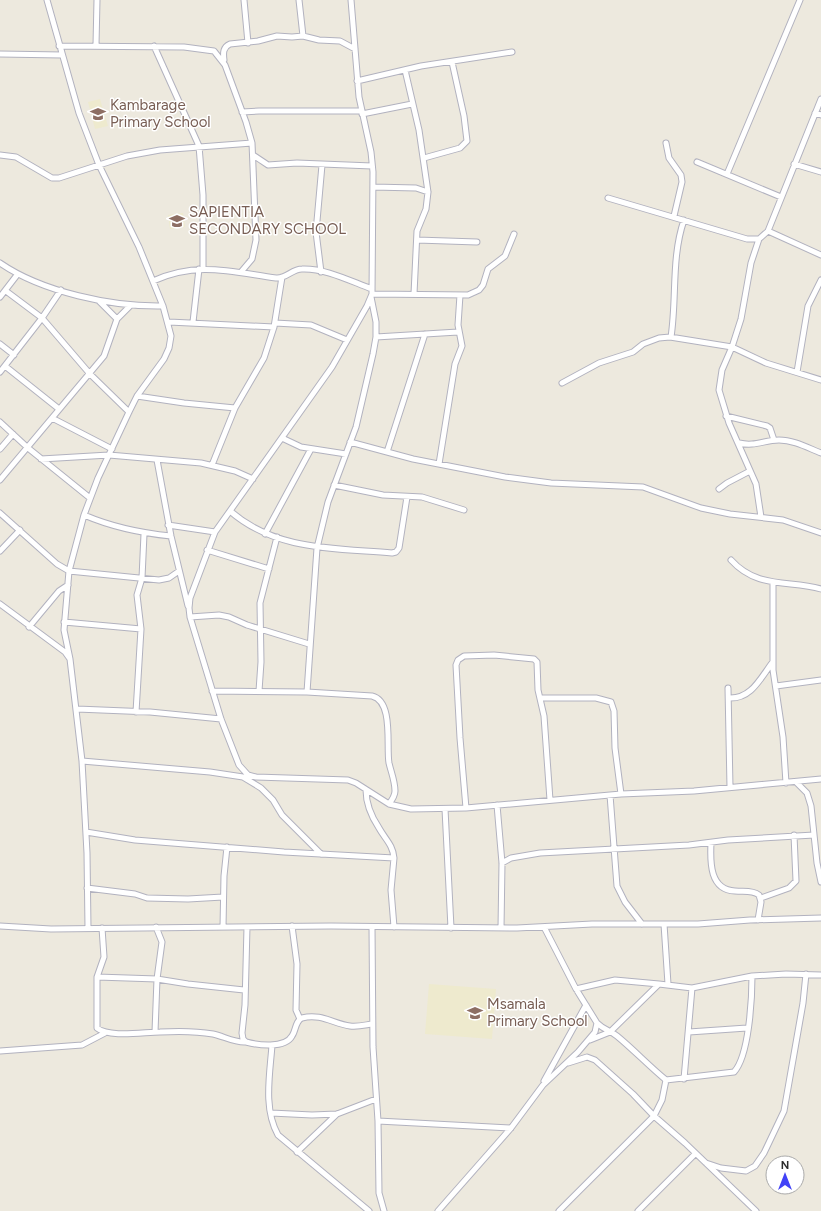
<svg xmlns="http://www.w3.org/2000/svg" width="821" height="1211" viewBox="0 0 821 1211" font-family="Figtree,sans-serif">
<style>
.education{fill:#eeeace}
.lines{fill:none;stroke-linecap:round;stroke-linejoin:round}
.minor-casing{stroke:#b2b2bf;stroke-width:7}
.minor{stroke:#fff;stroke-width:5}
.labels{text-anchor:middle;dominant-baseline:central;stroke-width:3;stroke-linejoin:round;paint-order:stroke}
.education-label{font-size:15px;fill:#785e54;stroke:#fff;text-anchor:start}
</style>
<rect width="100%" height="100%" fill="#ede9de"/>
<path class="education" d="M100,99l8,27 -13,3 -7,-27z
M183,213l2,14 -15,2 -2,-14z
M429,984l67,5 -4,50 -67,-5z"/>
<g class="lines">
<defs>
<path id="minor" d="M47,0l32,113 20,52 40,82 24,59 8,30 -2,12 -5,11 -27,37 -8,16 -31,66 -14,37 -15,56 -5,59 6,29
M244,0l4,43
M299,0l4,36
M351,0l8,97 12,55 2,20 -1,122 -5,12 -35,61 -117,165 -25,66 -1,10 1,9 31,102 18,46 9,10 8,2 92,3 8,3 33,21 22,5 55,-1 155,-14 73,-3 127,-12
M96,45l1,-45
M59,46l125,1 30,4 11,14 21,57 6,21 4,97 -4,19 -11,13
M154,46l45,100 4,49v74
M0,54l62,1
M224,60c-1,-7 -1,-13 6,-16l28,-3 19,-5 15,1 11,-1 16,4 21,1 15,8
M405,70l14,60 9,62 -2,17 -9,22 -3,63
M357,81l64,-15 91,-14
M242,112l17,-1h102
M815,113l6,2
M362,114l50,-10
M666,143l3,15 12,17 1,7 -8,34
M0,155l16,2 36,21h7l68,-22 33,-6 92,-7
M253,155l15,10 29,-2 75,3
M424,158l36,-10 7,-7 -3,-25 -12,-54
M697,162l84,35
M794,164l27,8
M727,174l73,-174
M373,187l43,1 12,4
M608,198l139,41h12l9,-8 53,-132
M768,231l53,24
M759,239l-8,24 -10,56 -9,28 -10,23 -3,20 10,33 27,61 5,33
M417,240l60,2
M0,263c42,29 112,44 163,43
M321,272l-5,-40 6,-67
M153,281c44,-20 79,-9 123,-3 10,1 16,-9 26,-9 23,-1 48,12 70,20
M6,291l36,27 48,56 39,38
M372,294l96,1 11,-5 4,-5 5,-16 17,-13 9,-22
M0,297l17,-22
M99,301l18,18
M169,322l105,5
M193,322l6,-53
M275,323l36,2 36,15
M376,337l82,-5
M671,337c6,-39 0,-79 13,-117
M0,344l14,11
M5,366l54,43
M0,372l42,-54 19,-28
M797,372l11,-66 13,-26
M562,383l37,-20 34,-11 10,-8 16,-6 11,-1 62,10 34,16 55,17
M137,396l47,7 51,5
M726,416l41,10 3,2 4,12
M52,418l60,31
M0,422l28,26 62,50
M282,438l19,9 45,7
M350,442l63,17 92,18 46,6 92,4 58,21 29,6 53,6 38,13
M739,443c16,4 25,-3 40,-3 15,0 29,8 42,13
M0,449l13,-15
M387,452l38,-118
M41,459l68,-4 92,8 34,8 18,8
M157,460l14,76 17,70
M439,464l16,-100 7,-18 -4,-21 2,-30
M212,465l23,-57 29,-50 10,-31 8,-50
M0,480l104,-124 13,-37 14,-14
M334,485l49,10 39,2 42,13
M719,489l8,-6 23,-12
M230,511c46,40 105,37 162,42l4,-1 3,-4 8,-51
M0,513l57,51 12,7 90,9 10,-2 10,-7
M84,515c28,12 56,18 87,21
M168,525l47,7
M265,534l46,-85
M207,550l62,19
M0,551l20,-21
M731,560c26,29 58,20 90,29
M773,583v87l10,67 3,46
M0,604l65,48 5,7 12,102 5,92 1,75
M190,617l29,-2 10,2 18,8 62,19
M64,622l77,7
M29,627l30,-36 9,-6
M776,686l45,-6
M728,688l2,99
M212,691l95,1 10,-144 11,-46 28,-75 17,-73 3,-17v-15l-5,-25
M259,691l2,-29 -1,-59 17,-66
M307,692l65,4c22,5 14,51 17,67 2,9 6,18 6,28 0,5 -3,9 -6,13
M540,698h56l15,4 3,9 1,37 6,46
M729,698c22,1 31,-19 43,-35
M77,709l73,3 71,7
M136,712l5,-83 -4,-34 5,-17 2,-44
M82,761l128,11 33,5 18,11 12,12 9,15 39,39
M796,782l11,11 4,13 6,57 4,19
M366,790c0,14 5,26 13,38 6,11 14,17 15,30
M610,795l7,91 8,16 17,22
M497,805l5,58 -1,65
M466,808l-6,-70 -4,-73 2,-5 6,-4 30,-1 40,4 3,3 1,28 6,26 6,84
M445,809l6,119
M86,832l49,8 149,12 110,6 -3,32 3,37
M711,843c-1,20 -1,47 24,48 9,1 17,-1 24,4l2,7 -3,18
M502,863l9,-5 29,-5 149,-8 39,-5 86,-5
M87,888l48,6 12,4 41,1 35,-2
M761,898l28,-10 7,-7 -2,-46
M664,924l4,60
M0,926l51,3 280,-3 186,2 75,-4h106l52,-4 71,-2
M292,926l5,38 -1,46 4,9
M223,927l1,-51 3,-29
M247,927l-2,78 -3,28 1,6 3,3c11,3 39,7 46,-6 4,-5 3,-15 10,-18 19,-5 32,6 48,8 8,1 15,-1 22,-2
M372,927l1,120 5,74 1,72 5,18
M102,928l2,29 -7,20v51c12,10 47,4 63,4 18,-1 36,-1 53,2 10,2 22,9 33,8
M97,977l60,2 31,5 56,6
M576,989l39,-9 44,4
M597,1023c8,8 13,7 20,13 17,14 32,30 49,44l68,-8c15,-16 18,-73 18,-96
M155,1032l2,-53 5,-37 -6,-15
M689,1032l58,-4
M590,1040l20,-8 49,-48 33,4 60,-12 34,-2 35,1
M272,1045c-2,29 -9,63 6,90l91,76
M0,1051l82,-6 23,-12
M568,1063l19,-6 8,3 38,34 21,22 31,27 71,68
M684,1079l8,-91
M544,1081l42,-76
M271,1113l41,2 25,-1 39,-15
M378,1121l133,7
M297,1152l40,-38
M706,1163l15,5 25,3 9,-5 9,-13 20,-42 19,-108 3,-29
M438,1211l73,-83 32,-43 35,-33 17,-20 2,-9 -21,-34 -32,-62
M559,1211l95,-95 8,-16 4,-20
M638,1211l57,-57"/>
</defs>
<use href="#minor" class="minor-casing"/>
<use href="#minor" class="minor"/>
</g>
<defs>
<symbol id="school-bare" viewBox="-9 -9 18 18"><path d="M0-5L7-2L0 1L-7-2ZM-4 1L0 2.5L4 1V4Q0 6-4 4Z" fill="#8d6e63" stroke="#fff" stroke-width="2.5" paint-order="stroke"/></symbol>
</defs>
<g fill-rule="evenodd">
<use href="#school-bare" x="87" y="103" width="22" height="22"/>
<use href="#school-bare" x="166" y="210" width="22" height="22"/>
<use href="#school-bare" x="464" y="1002" width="22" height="22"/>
</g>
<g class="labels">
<g class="education-label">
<text x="110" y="105">Kambarage<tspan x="110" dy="17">Primary School</tspan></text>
<text x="189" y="212">SAPIENTIA<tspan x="189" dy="17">SECONDARY SCHOOL</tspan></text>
<text x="487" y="1004">Msamala<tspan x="487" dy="17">Primary School</tspan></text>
</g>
</g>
<g transform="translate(785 1175)"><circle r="19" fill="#ffffff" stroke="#ababab"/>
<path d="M0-3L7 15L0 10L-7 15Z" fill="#4142f7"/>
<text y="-6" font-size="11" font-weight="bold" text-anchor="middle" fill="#2c2c2c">N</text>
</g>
</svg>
